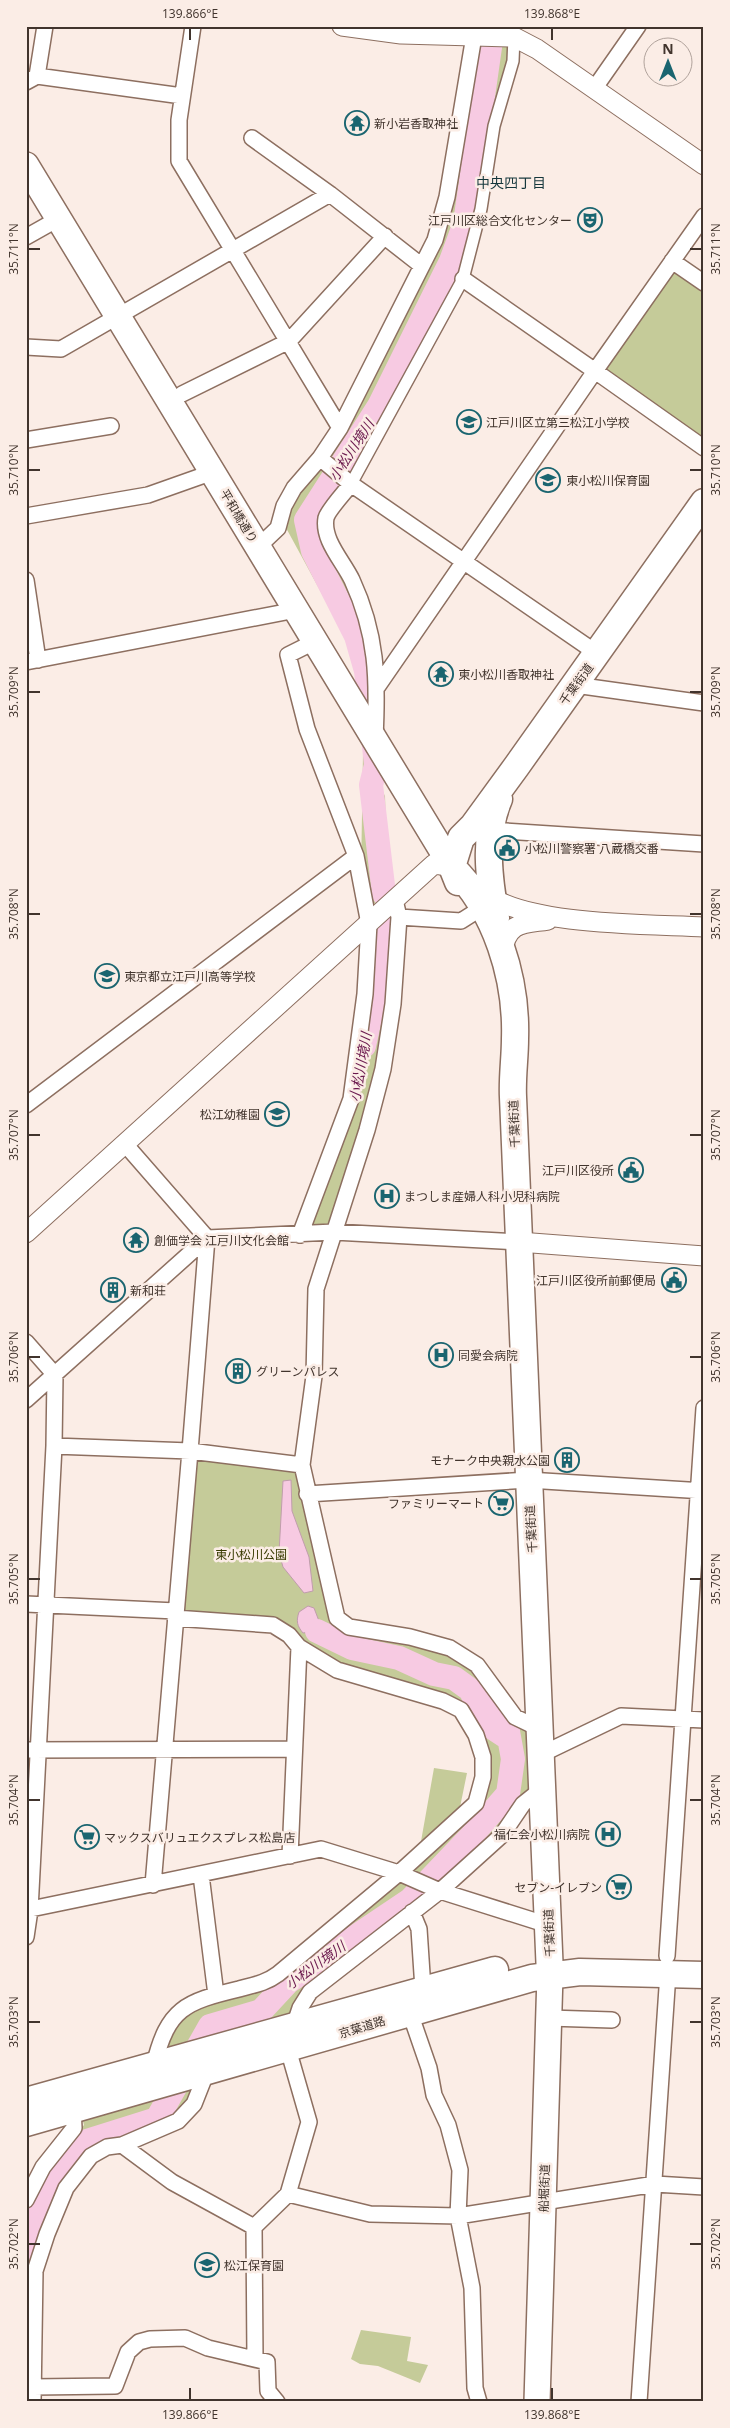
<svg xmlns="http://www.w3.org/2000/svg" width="730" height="2428" viewBox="0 0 730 2428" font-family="'Open Sans','Noto Sans JP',sans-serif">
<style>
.green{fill:#c5cb99}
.water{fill:#f7cae2;stroke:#c09dac}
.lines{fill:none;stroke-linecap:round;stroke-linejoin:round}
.river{stroke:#f7cae2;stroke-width:24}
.pedestrian-casing{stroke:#8d6f60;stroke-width:14}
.minor-casing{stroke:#8d6f60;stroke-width:18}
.tertiary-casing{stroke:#8d6f60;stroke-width:21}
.primary-casing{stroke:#8d6f60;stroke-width:28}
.trunk-casing{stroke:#8d6f60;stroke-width:29}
.pedestrian{stroke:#fff;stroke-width:11}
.minor{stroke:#fff;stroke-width:15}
.tertiary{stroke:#fff;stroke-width:19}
.primary{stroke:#fff;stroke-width:25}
.trunk{stroke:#fff;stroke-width:26}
.ticks{fill:none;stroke:#41342d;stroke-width:2}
.labels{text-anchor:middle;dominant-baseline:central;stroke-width:5;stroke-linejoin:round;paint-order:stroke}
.poi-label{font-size:12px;fill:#41342d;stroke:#fbede6;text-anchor:start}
.street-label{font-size:12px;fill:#41342d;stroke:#fbede6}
.park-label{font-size:12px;fill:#373a00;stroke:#fbede6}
.neighbourhood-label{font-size:14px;fill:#15373c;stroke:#fbede6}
.water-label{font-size:14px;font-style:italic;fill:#6b194e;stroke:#fbede6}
.neatline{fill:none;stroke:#41342d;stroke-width:2}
.ticks-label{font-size:12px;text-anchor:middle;fill:#41342d}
</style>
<rect width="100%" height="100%" fill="#fbede6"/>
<path class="green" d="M483,26h33l-8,34 -11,90 -35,126 -116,209 -23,30 48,130 1,51 -11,-6 -14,-50 -62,-114 4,-17 136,-242z
M673,267l31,21v155l-103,-73z
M363,753l22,43 3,94 -20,20 -7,-35z
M392,906l4,13 -15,150 -49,161 -27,2 48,-132 19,-175z
M190,1451l112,14 35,153 73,19 64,26 41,54 25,12 3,59 -30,31 -184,159 -35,48 -136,24 20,-37 90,-32 196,-166 19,-38 -22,-67 -124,-40 -48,-35 -114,-17z
M434,1768l33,5 -8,39 -39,35z
M193,2088c-20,51 -51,36 -93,54 -36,16 -48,63 -60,98 -4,10 -10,21 -11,32 -4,43 -2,87 -3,130v-189l21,-46 37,-42 -1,-4z
M361,2330l50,7 -4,24 21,4 -8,18 -42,-17 -18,-2 -9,-5z"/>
<path class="water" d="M291,1480l1,31 17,46 4,34 -9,2 -21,-26 -4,-14 4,-72z
M308,1606l6,2 5,13 -2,10 -14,2c-6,-7 -7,-12 -4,-21z"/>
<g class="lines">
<path class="river" d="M384,894l-13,-109 5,-20 -10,-94 -10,-35 -43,-85 -7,-31 73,-114 72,-145 14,-38 28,-197
M364,1046l23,-105 -1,-18
M471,1691l14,32 23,15
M26,2257l9,-33 19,-45 33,-38 70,-22 53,-93 51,-15 27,-29 122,-82 63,-66 35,-40 5,-35 -8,-44 -51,-37 -20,-4 -35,-16 -47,-10 -35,-17"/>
<defs>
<path id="pedestrian" d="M351,484l112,-205 18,-70 13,-83 19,-65 1,-24"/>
<path id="minor" d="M193,26l-14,94v41l161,267
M37,76l145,20
M26,82l11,-6 8,-50
M594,89l44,-63
M252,138l78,56 92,72
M26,237l32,-18
M672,261l32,22
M463,279l132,92 109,-155
M26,347l35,2 269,-155
M182,394l107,-53 96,-105
M26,440l85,-14
M320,458l31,26 247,170
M351,484c-6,8 -23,26 -25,34 -4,22 17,43 26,62 25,54 26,99 23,157
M26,516l122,-21 65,-23
M258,547l20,-19 6,-22 10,-18 26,-30 20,-30 95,-188 12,-43 27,-161 5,-10
M26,580l12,80
M26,662l270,-52
M575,685l129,18
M378,686l217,-315 109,77
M490,830l214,14
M395,900l4,17 -6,87 -10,65 -16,61 -51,159 -2,87 -12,89 35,153 12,9 61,10 40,11 27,17 38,52 25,12
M399,917l62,4 11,-7
M26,1105l330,-249
M125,1144l82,94 -17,213 112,14
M300,1235l51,-136 14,-105 4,-70 -13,-68 -49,-127 -19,-74 28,-14
M26,1342l29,33 -1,71
M26,1400l181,-162 127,-6 185,10
M307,1494l221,-14 176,11
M26,1604l150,7
M28,1750l266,-1
M542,1754l79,-38 83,4
M290,1856l9,-209
M201,1875l15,120
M26,1910l295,-61 78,24 41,18 108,34
M412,1912l7,17 4,60
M26,1937l4,-27 24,-464 136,5 -37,434
M667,1956l37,-548
M410,2013l19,55 5,27 14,30 12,45 -2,46 14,72 3,100 4,14
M549,2018l63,2
M294,2026l6,-18 10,-16 130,-101 62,-56 21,-31 20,-16
M154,2065c14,-57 31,-63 85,-76 15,-4 27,-6 39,-15l121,-101 77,-70 7,-26v-20l-7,-22 -15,-25 -18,-9 -106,-31 -38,-23 -10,-12 -16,-10 -98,-7
M122,2145l50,37 82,45
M288,2194l82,20 88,2 197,-32 49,3
M26,2200l17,-33 31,-39 -1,-19
M255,2359l-1,-132 34,-33 21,-72 -21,-73
M33,2387l82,-1 13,-34 11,-10 11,-3 35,-1 23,10 59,14 1,29 9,11
M33,2402l2,-131 12,-37 19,-46 25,-32 16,-9 15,-2 56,-24 16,-17 13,-33
M639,2402l29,-429"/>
<path id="tertiary" d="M342,26l59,8 113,3 23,12 167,116
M486,894c43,32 162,30 218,33
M502,951c7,-30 20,-27 46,-31
M26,1233l408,-369 18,3
M519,1242l185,14"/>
<path id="primary" d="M26,165l426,702
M537,2402l13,-427"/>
<path id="trunk" d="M452,867c44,43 65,111 63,172 0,19 -3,38 -2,58l37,878
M458,882l-6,-15 9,-29 12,-12 43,-59 188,-265
M496,918c-7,-38 -13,-82 3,-119
M26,2101l469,-131
M26,2123l506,-145 48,-6 124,3"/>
</defs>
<use href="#pedestrian" class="pedestrian-casing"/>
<use href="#minor" class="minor-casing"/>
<use href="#tertiary" class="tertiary-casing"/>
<use href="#primary" class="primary-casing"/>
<use href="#trunk" class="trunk-casing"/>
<use href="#pedestrian" class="pedestrian"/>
<use href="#minor" class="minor"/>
<use href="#tertiary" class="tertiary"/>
<use href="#primary" class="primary"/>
<use href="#trunk" class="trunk"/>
</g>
<path class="ticks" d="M190,28v12M552,28v12M28,249h12M690,249h12M28,470h12M690,470h12M28,692h12M690,692h12M28,914h12M690,914h12M28,1135h12M690,1135h12M28,1357h12M690,1357h12M28,1579h12M690,1579h12M28,1800h12M690,1800h12M28,2022h12M690,2022h12M28,2244h12M690,2244h12M190,2388v12M552,2388v12"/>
<defs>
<symbol id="temple-ring" viewBox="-11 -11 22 22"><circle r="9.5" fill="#fbede6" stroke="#1a6570" stroke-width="1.5"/><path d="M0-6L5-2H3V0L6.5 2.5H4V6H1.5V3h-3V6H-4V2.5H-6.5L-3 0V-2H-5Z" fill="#1a6570"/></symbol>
<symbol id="theatre-ring" viewBox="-11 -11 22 22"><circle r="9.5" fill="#fbede6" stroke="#1a6570" stroke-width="1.5"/><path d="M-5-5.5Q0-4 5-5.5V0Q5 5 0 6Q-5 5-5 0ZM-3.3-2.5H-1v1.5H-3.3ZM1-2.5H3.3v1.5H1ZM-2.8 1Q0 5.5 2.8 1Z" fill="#1a6570"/></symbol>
<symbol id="school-ring" viewBox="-11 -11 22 22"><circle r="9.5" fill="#fbede6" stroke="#1a6570" stroke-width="1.5"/><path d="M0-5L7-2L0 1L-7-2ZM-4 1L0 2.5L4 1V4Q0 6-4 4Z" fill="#1a6570"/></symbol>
<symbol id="civic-ring" viewBox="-11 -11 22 22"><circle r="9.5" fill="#fbede6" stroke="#1a6570" stroke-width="1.5"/><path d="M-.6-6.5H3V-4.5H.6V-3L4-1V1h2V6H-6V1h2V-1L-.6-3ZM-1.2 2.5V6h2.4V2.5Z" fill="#1a6570"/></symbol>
<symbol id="hospital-ring" viewBox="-11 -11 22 22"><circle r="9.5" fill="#fbede6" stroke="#1a6570" stroke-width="1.5"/><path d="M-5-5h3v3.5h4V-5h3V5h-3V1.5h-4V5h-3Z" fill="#1a6570"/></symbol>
<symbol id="building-ring" viewBox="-11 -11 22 22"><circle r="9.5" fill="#fbede6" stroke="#1a6570" stroke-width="1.5"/><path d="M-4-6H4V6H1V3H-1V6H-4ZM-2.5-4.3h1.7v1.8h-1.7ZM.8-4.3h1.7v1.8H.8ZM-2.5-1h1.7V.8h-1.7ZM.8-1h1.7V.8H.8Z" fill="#1a6570"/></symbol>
<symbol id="supermarket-ring" viewBox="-11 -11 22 22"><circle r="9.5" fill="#fbede6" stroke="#1a6570" stroke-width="1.5"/><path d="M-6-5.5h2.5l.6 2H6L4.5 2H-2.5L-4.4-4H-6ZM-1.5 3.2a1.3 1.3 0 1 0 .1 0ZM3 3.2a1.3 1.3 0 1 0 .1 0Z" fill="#1a6570"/></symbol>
</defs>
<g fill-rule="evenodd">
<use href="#temple-ring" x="343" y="109" width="28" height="28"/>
<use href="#theatre-ring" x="576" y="206" width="28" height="28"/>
<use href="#school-ring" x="455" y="408" width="28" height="28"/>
<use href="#school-ring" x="534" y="466" width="28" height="28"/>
<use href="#temple-ring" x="427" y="660" width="28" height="28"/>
<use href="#civic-ring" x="493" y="834" width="28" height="28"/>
<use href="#school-ring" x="93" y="962" width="28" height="28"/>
<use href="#school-ring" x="263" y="1100" width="28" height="28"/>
<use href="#civic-ring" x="617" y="1156" width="28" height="28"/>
<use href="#hospital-ring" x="373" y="1182" width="28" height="28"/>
<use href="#temple-ring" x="122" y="1226" width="28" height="28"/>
<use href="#civic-ring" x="660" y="1266" width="28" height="28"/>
<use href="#building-ring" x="99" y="1276" width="28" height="28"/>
<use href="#hospital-ring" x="427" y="1341" width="28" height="28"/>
<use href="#building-ring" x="224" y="1357" width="28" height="28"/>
<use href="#building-ring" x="553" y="1446" width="28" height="28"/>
<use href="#supermarket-ring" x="487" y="1489" width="28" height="28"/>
<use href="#hospital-ring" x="594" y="1820" width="28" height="28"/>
<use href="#supermarket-ring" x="73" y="1823" width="28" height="28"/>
<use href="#supermarket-ring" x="605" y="1873" width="28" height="28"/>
<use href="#school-ring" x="193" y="2251" width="28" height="28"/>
</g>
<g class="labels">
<g class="poi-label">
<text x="374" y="123">新小岩香取神社</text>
<text x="572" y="220" text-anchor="end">江戸川区総合文化センター</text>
<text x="486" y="422">江戸川区立第三松江小学校</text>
<text x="566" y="480">東小松川保育園</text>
<text x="458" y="674">東小松川香取神社</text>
<text x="524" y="848">小松川警察署 八蔵橋交番</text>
<text x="124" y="976">東京都立江戸川高等学校</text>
<text x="260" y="1114" text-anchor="end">松江幼稚園</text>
<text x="614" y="1170" text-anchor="end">江戸川区役所</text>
<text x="404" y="1196">まつしま産婦人科小児科病院</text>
<text x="154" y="1240">創価学会 江戸川文化会館</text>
<text x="656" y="1280" text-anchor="end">江戸川区役所前郵便局</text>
<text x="130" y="1290">新和荘</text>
<text x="458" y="1355">同愛会病院</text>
<text x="256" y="1371">グリーンパレス</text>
<text x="550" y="1460" text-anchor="end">モナーク中央親水公園</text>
<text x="484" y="1503" text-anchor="end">ファミリーマート</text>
<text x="590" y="1834" text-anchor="end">福仁会小松川病院</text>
<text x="104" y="1837">マックスバリュエクスプレス松島店</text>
<text x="602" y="1887" text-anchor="end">セブン-イレブン</text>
<text x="224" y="2265">松江保育園</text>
</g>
<g class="street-label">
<text transform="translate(239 516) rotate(59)">平和橋通り</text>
<text transform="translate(576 684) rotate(-54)">千葉街道</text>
<text transform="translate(514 1124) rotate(-92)">千葉街道</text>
<text transform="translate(531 1529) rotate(-93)">千葉街道</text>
<text transform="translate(549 1933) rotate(-92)">千葉街道</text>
<text transform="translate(362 2027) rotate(-17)">京葉道路</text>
<text transform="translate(544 2188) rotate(-88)">船堀街道</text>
</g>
<g class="park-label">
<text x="251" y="1554">東小松川公園</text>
</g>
<g class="neighbourhood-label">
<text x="511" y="182">中央四丁目</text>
</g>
<g class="water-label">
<text transform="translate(351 450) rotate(-57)">小松川境川</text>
<text transform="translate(360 1067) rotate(-80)">小松川境川</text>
<text transform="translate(315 1965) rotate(-36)">小松川境川</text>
</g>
</g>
<rect width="730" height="2428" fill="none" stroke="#fbede6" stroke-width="55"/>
<g transform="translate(668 62)"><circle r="24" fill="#fbede6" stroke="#b1a39c"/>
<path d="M0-4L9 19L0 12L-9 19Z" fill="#1a6570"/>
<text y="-8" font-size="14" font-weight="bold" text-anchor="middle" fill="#41342d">N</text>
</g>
<rect x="28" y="28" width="674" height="2372" class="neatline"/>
<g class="ticks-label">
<text x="190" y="18">139.866°E</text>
<text x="552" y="18">139.868°E</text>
<text transform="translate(14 249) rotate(-90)" y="4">35.711°N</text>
<text transform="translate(716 249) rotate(-90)" y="4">35.711°N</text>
<text transform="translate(14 470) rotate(-90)" y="4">35.710°N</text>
<text transform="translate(716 470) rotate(-90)" y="4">35.710°N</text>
<text transform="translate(14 692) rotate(-90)" y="4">35.709°N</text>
<text transform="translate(716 692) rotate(-90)" y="4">35.709°N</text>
<text transform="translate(14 914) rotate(-90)" y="4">35.708°N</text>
<text transform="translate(716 914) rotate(-90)" y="4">35.708°N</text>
<text transform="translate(14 1135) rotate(-90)" y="4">35.707°N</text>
<text transform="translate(716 1135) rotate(-90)" y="4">35.707°N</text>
<text transform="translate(14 1357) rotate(-90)" y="4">35.706°N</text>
<text transform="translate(716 1357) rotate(-90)" y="4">35.706°N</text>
<text transform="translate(14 1579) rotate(-90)" y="4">35.705°N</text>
<text transform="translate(716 1579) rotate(-90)" y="4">35.705°N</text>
<text transform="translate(14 1800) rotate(-90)" y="4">35.704°N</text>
<text transform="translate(716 1800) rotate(-90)" y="4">35.704°N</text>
<text transform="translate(14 2022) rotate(-90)" y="4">35.703°N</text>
<text transform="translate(716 2022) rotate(-90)" y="4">35.703°N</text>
<text transform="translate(14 2244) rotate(-90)" y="4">35.702°N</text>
<text transform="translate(716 2244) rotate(-90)" y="4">35.702°N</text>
<text x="190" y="2419">139.866°E</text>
<text x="552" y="2419">139.868°E</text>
</g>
</svg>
